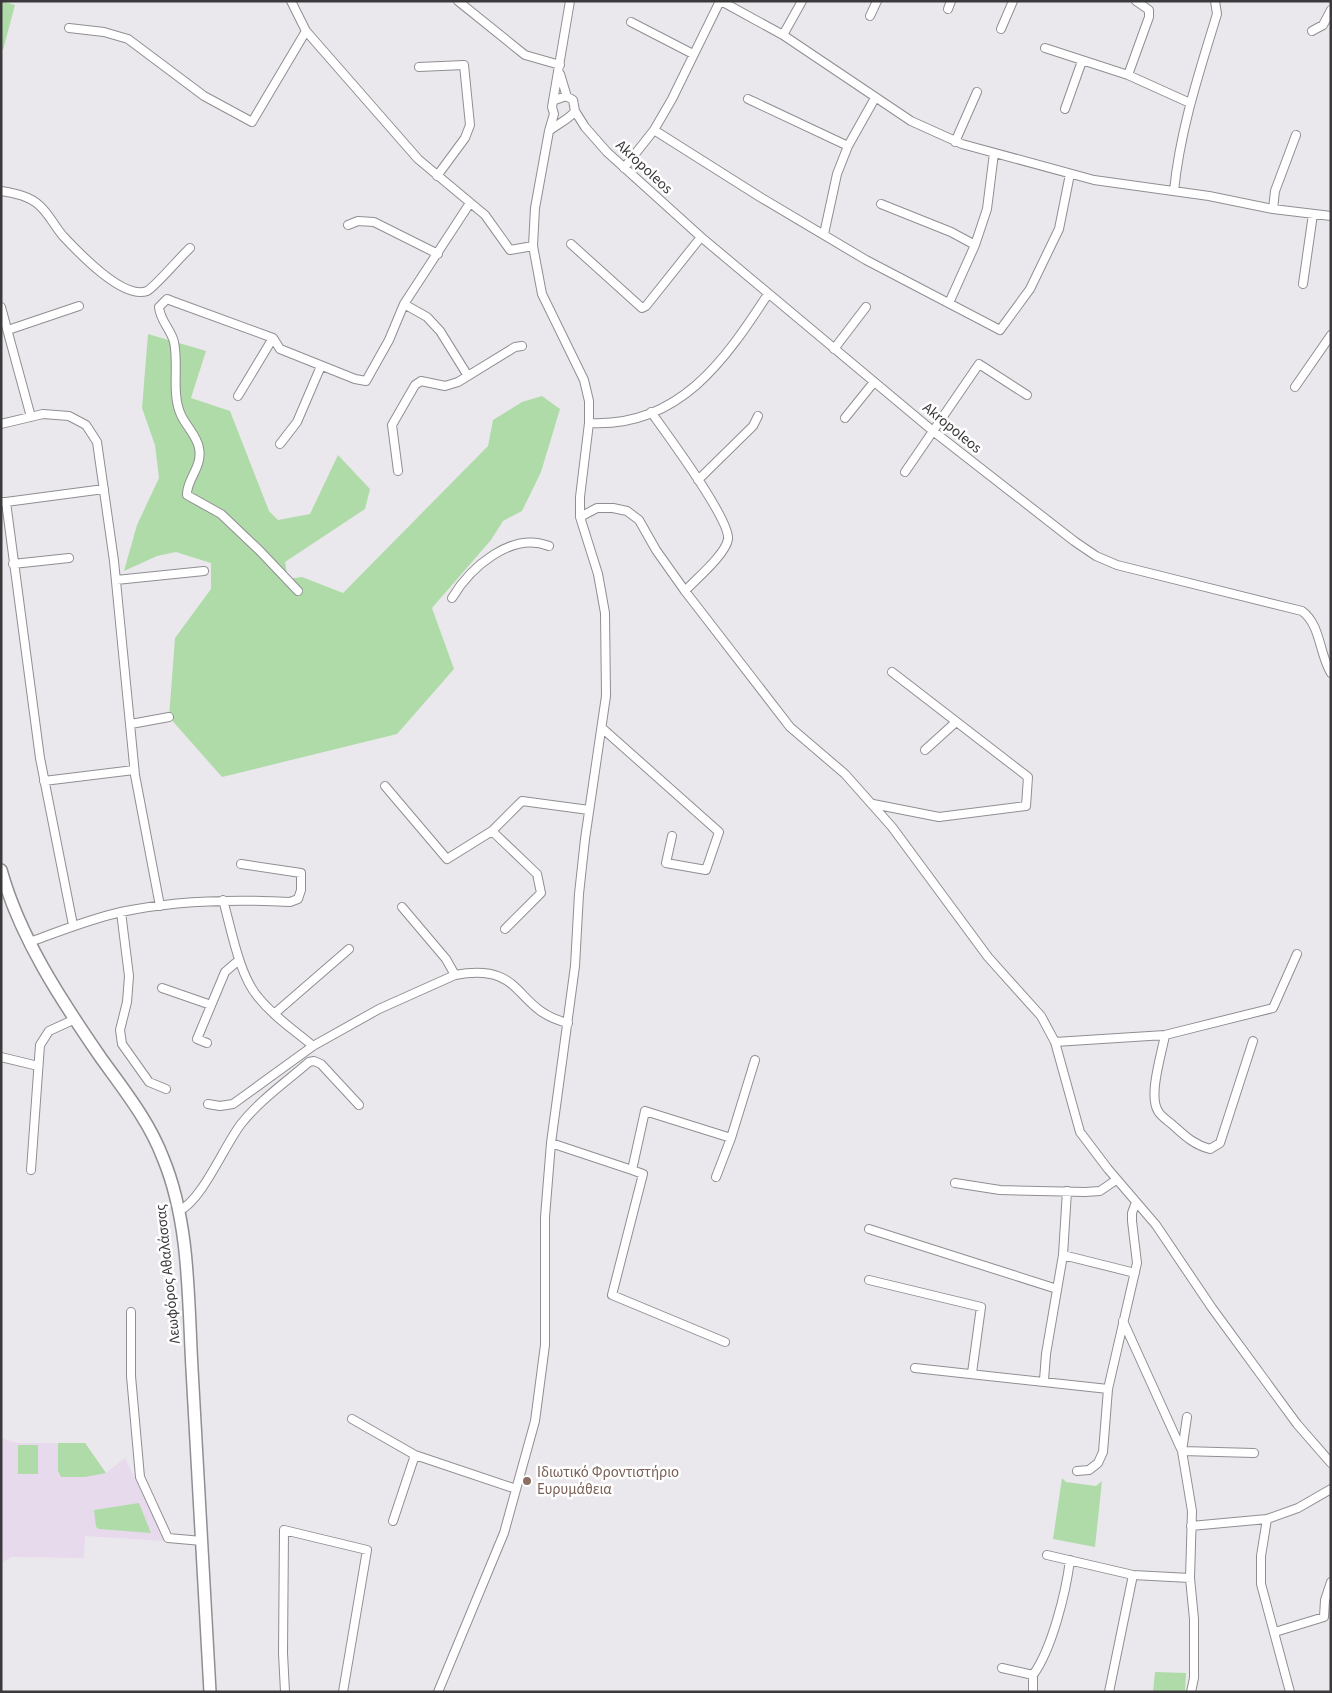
<svg xmlns="http://www.w3.org/2000/svg" width="1332" height="1693" viewBox="0 0 1332 1693" font-family="'Source Sans 3',sans-serif">
<style>
.education{fill:#e8daed}
.green{fill:#aedba8}
.lines{fill:none;stroke-linecap:round;stroke-linejoin:round}
.street-casing{stroke:#918e93;stroke-width:10}
.secondary-casing{stroke:#918e93;stroke-width:14}
.street{stroke:#fff;stroke-width:8}
.secondary{stroke:#fff;stroke-width:11}
.education-dot{fill:#8d6e63;stroke:#fff;stroke-width:2}
.labels{text-anchor:middle;dominant-baseline:central;stroke-width:5;stroke-linejoin:round;paint-order:stroke}
.street-label{font-size:15px;fill:#3b393b;stroke:#fff}
.education-label{font-size:15px;fill:#785e54;stroke:#fff;text-anchor:start}
</style>
<rect width="100%" height="100%" fill="#ebe8ed"/>
<path class="education" d="M1,1438l16,5h68l21,30 19,-15 40,83 -80,-5 -1,22 -73,-1 -10,7z"/>
<path class="green" d="M1,1l14,4 -12,45h-2z
M148,334l58,17 -15,47 39,13 39,100 9,9 32,-6 28,-59 32,34 -5,20 -80,53 3,17 14,-2 41,16 145,-147 5,-26 29,-18 20,-6 18,13 -19,63 -19,39 -19,10 -12,19 -59,68 22,61 -57,65 -175,43 -53,-60 6,-79 36,-49v-26l-35,-11 -19,4 -33,15 13,-46 22,-47 -4,-33 -13,-37z
M58,1443h27l21,30 -21,4h-24l-3,-6z
M18,1445h20v29h-20z
M1062,1478l4,4 30,4 6,-5 -7,66 -42,-8z
M139,1503l12,30 -52,-4 -3,-2 -2,-17z
M1155,1672l31,1 -1,19h-32z"/>
<g class="lines">
<defs>
<path id="street" d="M291,1l15,30 112,128 67,56 25,35 23,-4
M458,1l67,54 35,10
M721,1l62,34 128,86 51,23 132,36 115,16 64,13 58,7
M948,9l3,-8
M870,16l7,-15
M631,22l62,32
M69,28l35,4 24,7 76,57 48,26 54,-91
M1001,29l12,-28
M1312,31l11,-6 8,-15
M783,35l19,-34
M1045,48l83,27 62,28
M419,67l45,-2 6,60 -5,13 -28,38
M560,74l7,23
M1128,75l21,-58v-7l-13,-9
M748,99l100,47
M555,100l11,-4 7,4 2,11 10,16 22,25 94,85 232,194 141,110 22,15 21,9 185,46c19,14 17,43 29,62
M1065,109l17,-48
M654,130l106,67 106,63 134,70 30,-41 29,-60 11,-55
M549,131c7,-6 22,-13 26,-20
M955,142l22,-50
M624,168l30,-38 18,-31 48,-98
M1,191c13,2 29,5 39,15 9,8 15,21 23,30 15,16 60,64 84,55 8,-4 34,-35 43,-43
M1174,191c6,-61 25,-118 43,-177l-2,-13
M881,204l70,28 24,13
M1273,209l2,-18 21,-56
M348,225l10,-4 16,1 64,32
M824,234l13,-60 11,-28 27,-48
M571,244l71,64 4,-2 55,-69
M1303,284l10,-70
M949,303l26,-58 12,-36 7,-56
M404,304l23,13 13,14 28,45
M1,307l30,110
M8,330l71,-24
M834,349l32,-42
M1295,387l36,-52
M238,396l35,-58
M651,412c15,21 79,107 77,127 -2,15 -32,40 -43,52
M845,418l29,-36
M589,423c90,5 136,-63 179,-129
M1,424l42,-10 26,2 17,9 11,17 17,119 21,214 25,131
M280,444l17,-22 24,-56
M398,471l-6,-46 23,-40 6,-4 24,5 13,-4 57,-35 7,-1
M905,472l74,-108 48,31
M698,480l55,-54 5,-10
M1,502h5l34,256 33,167
M6,502l98,-13
M580,517l17,-9h16l14,3 12,9 17,30 29,41 105,136 55,47 47,53 96,130 53,59 14,26 25,90 28,37 48,56 56,83 85,116 34,39
M13,564l56,-6
M116,580l88,-9
M298,591l-39,-41 -38,-36 -34,-19c-1,-15 16,-28 12,-47 -2,-12 -13,-22 -18,-33 -10,-22 -2,-50 -7,-73 -3,-13 -14,-21 -15,-35l8,-8 5,2 101,37 7,11 75,30 11,2 23,-41 15,-36 66,-101
M452,598c18,-30 59,-67 97,-52
M131,724l38,-7
M602,728l117,104 -13,38 -40,-7 6,-27
M925,750l31,-28
M44,781l90,-11
M385,786l62,73 45,-28 30,-30 67,9
M873,804l66,13 87,-11 2,-29 -136,-105
M492,831l45,43 4,19 -36,36
M223,900c8,28 16,75 35,97 15,19 36,33 55,49
M121,912l8,64 -2,26 -7,28 2,14 27,38 17,7
M30,942c30,-11 60,-23 91,-30 55,-12 113,-13 169,-10l8,-3 3,-9v-17l-60,-9
M455,975c72,-13 57,35 113,48
M162,988l49,17
M274,1014l75,-65
M1165,1035c-3,18 -17,60 -7,76 3,6 12,11 17,16 11,10 20,18 35,22l10,-6 33,-102
M1055,1042l110,-7 108,-27 24,-54
M207,1043l-10,-4 28,-67 14,-12
M1,1057l37,9
M208,1104l12,2 13,-2 80,-58 66,-37 76,-34 -9,-16 -44,-52
M551,1143l81,27
M31,1170l9,-125 9,-14 26,-12
M716,1177l15,-39 24,-78
M955,1183l45,7 85,2 15,-1 16,-11
M179,1211c24,-12 45,-65 62,-87 19,-24 45,-42 68,-62l5,-1 7,3 38,41
M869,1229l188,60
M1063,1255l72,18
M869,1280l112,27 -9,66
M131,1312v64l9,101 28,61 34,3
M1123,1321l59,130 72,2
M725,1342l-113,-47 31,-121 -11,-4 13,-59 86,27
M915,1368l193,21
M1044,1380l2,-26 17,-99 4,-64
M1187,1417l-5,34 10,60 -2,67 4,41v59l-3,14
M352,1419l63,36 101,34
M1077,1471l12,-1 9,-7 5,-11 5,-63 29,-126 -5,-42v-8l4,-11
M1267,1519l-6,37v28l29,108
M393,1521l22,-66
M1191,1526l76,-7 31,-11 33,-19
M1047,1555l86,20 57,3
M1275,1632l49,-15 1,-17 6,-18
M1002,1668l31,7c19,-26 33,-83 37,-115
M285,1692l-2,-39 1,-123 83,20 -24,142
M438,1692l66,-159 31,-112 10,-76v-128l6,-74 24,-177 4,-72 6,-55 21,-143 -1,-83 -7,-39 -18,-57v-20l9,-74v-22l-5,-21 -42,-86 -9,-48 2,-38 14,-77 5,-17 -2,-7 18,-106
M1033,1692v-17
M1109,1692l24,-117"/>
<path id="secondary" d="M1,870c19,68 60,130 100,188 23,32 48,63 62,100 27,65 25,141 29,211 6,107 12,215 18,323"/>
</defs>
<use href="#street" class="street-casing"/>
<use href="#secondary" class="secondary-casing"/>
<use href="#street" class="street"/>
<use href="#secondary" class="secondary"/>
</g>
<circle class="education-dot" cx="527" cy="1481" r="5"/>
<g class="labels">
<g class="street-label">
<text transform="translate(644 167) rotate(43)">Akropoleos</text>
<text transform="translate(952 428) rotate(39)">Akropoleos</text>
<text transform="translate(168 1274) rotate(-96)">Λεωφόρος Αθαλάσσας</text>
</g>
<g class="education-label">
<text x="537" y="1472">Ιδιωτικό Φροντιστήριο<tspan x="537" dy="17">Ευρυμάθεια</tspan></text>
</g>
</g>
<rect width="1332" height="1693" fill="none" stroke="#3b393b" stroke-width="5"/>
</svg>
